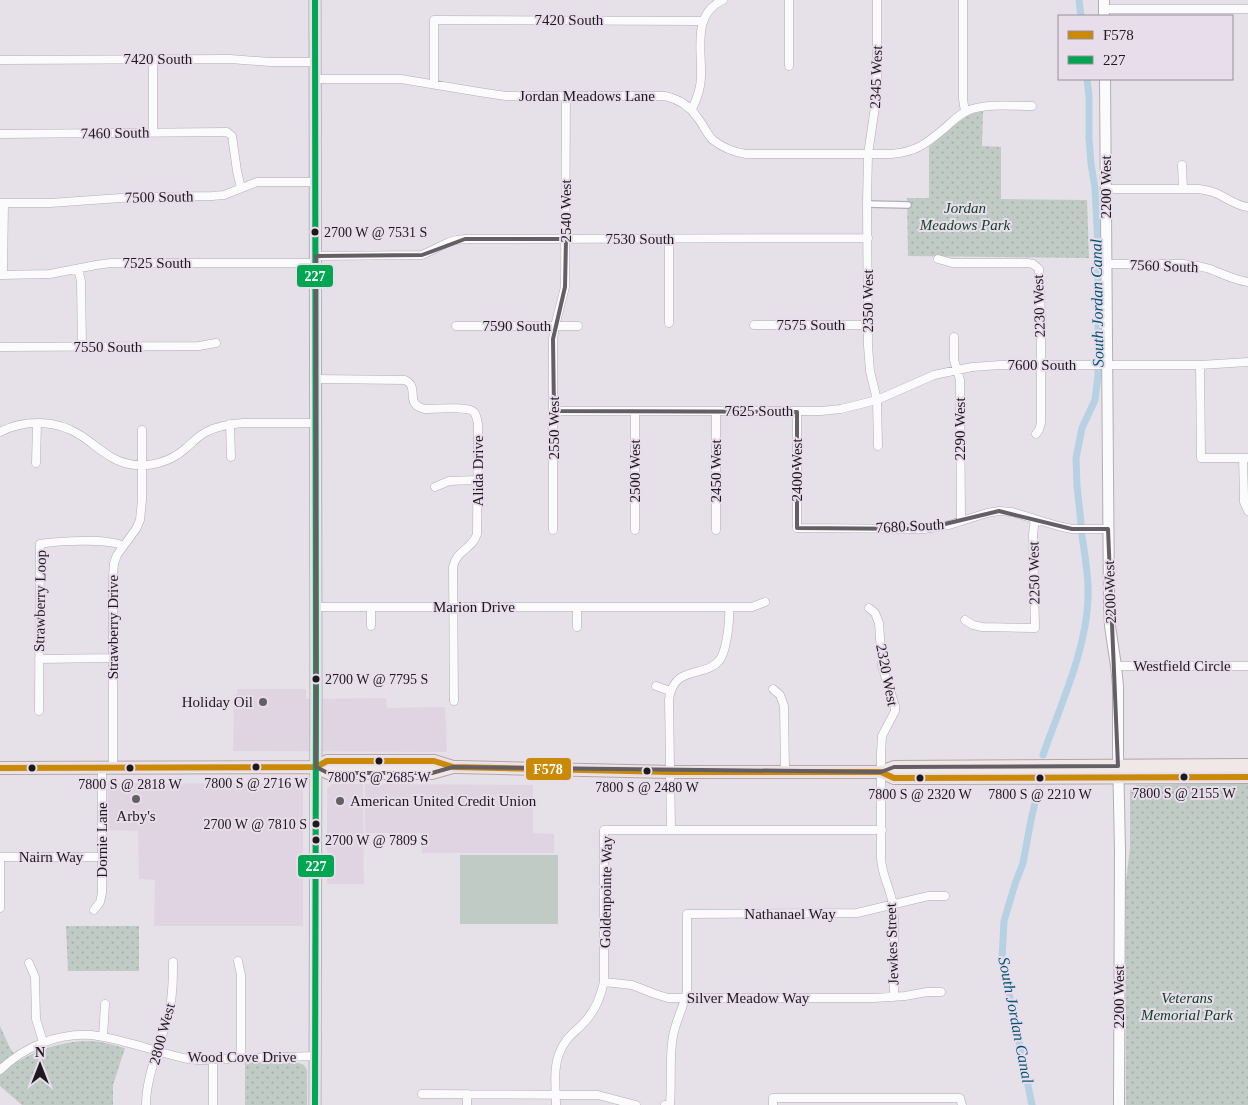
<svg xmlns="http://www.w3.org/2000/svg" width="1248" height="1105" viewBox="0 0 1248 1105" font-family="Georgia,serif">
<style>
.built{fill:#e0d4e3}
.grass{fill:#c0cbc6}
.park{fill:url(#park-dots)}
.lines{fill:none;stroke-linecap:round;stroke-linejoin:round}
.canal{stroke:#b6d1e4;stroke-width:7}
.pedestrian-casing{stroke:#b2aeb4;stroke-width:8}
.minor-casing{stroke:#b2aeb4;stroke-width:9}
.tertiary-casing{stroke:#b2aeb4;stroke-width:12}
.secondary-casing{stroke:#b2aeb4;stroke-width:13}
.primary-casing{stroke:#b3a5a5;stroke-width:14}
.pedestrian{stroke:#fbfafc;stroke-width:5.5}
.minor{stroke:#fbfafc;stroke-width:8}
.tertiary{stroke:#fbfafc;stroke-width:10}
.secondary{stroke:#fbfafc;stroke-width:11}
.primary{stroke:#efe8e6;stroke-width:12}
.bus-1-casing{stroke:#e8ddeb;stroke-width:10}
.bus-2-casing{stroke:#e8ddeb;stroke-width:10}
.bus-1{stroke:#cb8a06;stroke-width:6}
.bus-2{stroke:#00a651;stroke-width:6}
.marked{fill:none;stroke:#635f65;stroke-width:4;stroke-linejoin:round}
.bus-dot{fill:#1d191e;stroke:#e8ddeb;stroke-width:2}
.poi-dot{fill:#635f65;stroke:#e8ddeb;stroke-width:2}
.labels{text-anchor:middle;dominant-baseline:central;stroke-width:4;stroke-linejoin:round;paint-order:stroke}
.bus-label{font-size:14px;fill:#1d191e;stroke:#e8ddeb}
.street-label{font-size:15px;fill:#1d191e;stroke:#e8ddeb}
.park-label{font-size:15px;font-style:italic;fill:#0d3e25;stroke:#e8ddeb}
.poi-label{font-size:15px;fill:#1d191e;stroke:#e8ddeb;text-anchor:end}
.water-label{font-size:16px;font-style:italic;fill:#015574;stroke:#e8ddeb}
.line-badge{stroke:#e8ddeb;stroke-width:2}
.badge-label{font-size:14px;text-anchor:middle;font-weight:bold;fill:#fff}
</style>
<defs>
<pattern id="park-dots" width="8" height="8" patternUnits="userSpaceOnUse" patternTransform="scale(1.25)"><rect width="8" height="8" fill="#c0cbc6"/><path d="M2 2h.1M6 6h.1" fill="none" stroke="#a5aeaa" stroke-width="1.8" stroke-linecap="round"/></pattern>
</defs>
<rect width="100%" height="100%" fill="#e6e0e8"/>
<path class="built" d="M237,689h69v10l80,-1 1,10 58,-1 2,45 -214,-1 1,-56 3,-1z
M108,783l195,1v142h-149l1,-46 -16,-1 -1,-48 -30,-1z
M332,784h31l1,100h-37v-95z
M365,784l168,1v48l21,1v19h-132l-1,-20h-56z"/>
<path class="grass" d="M460,855h98v69h-98z"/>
<path class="park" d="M983,111l-1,35 19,1v52l86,1 2,58 -181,-2 -1,-58h22v-51l29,-25 13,-8z
M1248,783v322h-122v-224l4,-33v-58l7,-5z
M66,926h73v45h-71z
M0,1026l10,22 9,13c21,-13 46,-20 71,-20 12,0 23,4 35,7l-12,37v20h-91l-22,-19z
M245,1063h54l5,2 3,5v35h-62z"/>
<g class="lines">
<path class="canal" d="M1079,0l2,16
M1081,523l-4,-37 -1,-28 6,-30 13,-28 3,-24v-129l-3,-59 -4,-24 -2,-26v-42l-2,-17
M1043,755c17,-49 44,-106 45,-158 1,-20 -3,-41 -6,-61
M1032,1105l-30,-145 2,-39 11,-37 8,-21 8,-43 7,-30"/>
<defs>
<path id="pedestrian" d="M867,204l41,1"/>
<path id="minor" d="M877,0v88l-2,19 -7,47 -1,50 1,142 2,25 7,29 1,46
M963,0v99l2,13
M1104,9h144
M153,59v73
M0,60l230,-1 40,3h45
M789,66v-66
M316,79h85l78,13 27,4h159c13,3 24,9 32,21 6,7 9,16 16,23 10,8 20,12 33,14h145c25,-2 35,-10 54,-26 7,-6 13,-13 22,-17 18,-8 45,-5 65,-5
M434,84v-64l269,1
M692,109c5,-10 9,-21 9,-33 1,-27 -9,-62 22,-76
M0,134l227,-2 5,4 5,35 4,17
M1182,165l1,24
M1106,189h93c6,1 13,2 19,5 10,5 19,12 30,13
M0,203h50l85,-6 77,-1 12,-1 33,-13h59
M316,256l106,-1 27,-13 8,-2 8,-1 403,-1
M938,259l14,4h76l5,1 6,5 2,48v106l-2,7 -3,4
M1107,264h75c10,1 19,2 28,5 13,5 24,11 38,13
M78,269l3,12 1,66
M0,275l50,-1 46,-9 15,-2h205
M3,275l1,-72
M669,323v-84
M754,325h114
M456,326h122
M954,337v23l6,20 1,141
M0,347l199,-1 17,-3
M1200,365l1,93h47
M316,379l89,1c16,8 -2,24 20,29 10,0 43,-3 49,3 3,4 3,8 4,12l-1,110c-5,16 -20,15 -24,33l1,134
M554,411h267l20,-2 36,-9 57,-25 38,-8 28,-2h200l48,-3
M635,411v119
M716,412v118
M797,412v116l127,1 25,-4 38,-12 12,-2 13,1 46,14 14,3h36
M230,424l1,33
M0,432c24,-13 57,-12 80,3 16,10 29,25 49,29 20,4 41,-2 56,-15 7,-6 13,-13 21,-17 11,-6 24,-8 37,-9h73
M1243,458l1,38v6l4,9
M36,463l1,-40
M435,487l14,-6 28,-1
M553,530v-191l2,-13 10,-39 1,-192
M316,607h436l13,-5
M869,608l6,5 4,10 3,43 13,40v5l-13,25 -1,17v105c1,15 5,21 9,35 3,8 3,16 4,24v80
M965,620l8,5 9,2 53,1 -2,-94 2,-15
M371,626v-19
M577,627v-20
M39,659l74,-1
M1116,666h132
M656,686l14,5
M773,689l7,6 4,11 1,66
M39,711l1,-167c18,-3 68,-6 83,2
M113,767v-190l1,-14 3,-8 19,-26 4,-9 2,-20v-70
M671,830l-2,-131c6,-37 38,-19 52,-41 6,-11 9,-39 8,-51
M0,857h103
M0,857v51
M94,910l6,-8 2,-9v-125
M238,961l3,14v83
M29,963l6,14 1,42 7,23
M604,982l28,3 23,9 13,4h206l31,-2 22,-4h14
M103,1037l2,-33
M0,1070c24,-23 57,-37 91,-35 19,2 37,8 56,13 13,4 27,8 41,11l10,1 117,-4
M422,1094l176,1 38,10
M467,1094v11
M146,1105c0,-30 16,-64 23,-93 4,-17 4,-33 4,-50
M213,1105v-45
M556,1105c0,-16 -3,-35 3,-51 7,-19 18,-22 29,-36 9,-11 13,-23 16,-36v-152h278
M665,1105l5,-1c2,-23 -1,-46 3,-68 3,-16 11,-30 14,-45v-77l170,-1 63,-15 9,-2h16
M773,1105v-7h187l2,7"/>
<path id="tertiary" d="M1104,0v16
M1105,79l4,525 1,22 6,40 2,20v68l2,97 -1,254"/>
<path id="secondary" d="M315,1105l1,-411 -1,-694"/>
<path id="primary" d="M316,767l11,-6h107l19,6h5l213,5h210l13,6 354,-1
M0,768l316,-1 12,6h104l21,-6
M881,772l13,-5 354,-2"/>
</defs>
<use href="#pedestrian" class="pedestrian-casing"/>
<use href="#minor" class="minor-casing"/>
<use href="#tertiary" class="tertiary-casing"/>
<use href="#secondary" class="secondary-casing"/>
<use href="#primary" class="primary-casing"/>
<use href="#pedestrian" class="pedestrian"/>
<use href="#minor" class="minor"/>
<use href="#tertiary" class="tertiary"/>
<use href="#secondary" class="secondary"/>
<use href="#primary" class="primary"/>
<defs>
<path id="bus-1" d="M0,768l316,-1 11,-6h107l19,6 218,5h210l13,6 354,-1"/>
<path id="bus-2" d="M315,0l1,694 -1,411"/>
</defs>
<use href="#bus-1" class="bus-1-casing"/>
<use href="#bus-2" class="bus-2-casing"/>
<use href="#bus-1" class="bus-1"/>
<use href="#bus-2" class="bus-2"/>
</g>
<path class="marked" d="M465,239h101l-1,48 -12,52 1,72 243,1v116l127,1 75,-18 73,18h36l10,237 -224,1 -13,5 -428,-5 -21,6h-104l-12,-6v-511l106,-1z"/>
<g class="bus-dot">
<circle cx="315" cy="232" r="4.5"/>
<circle cx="316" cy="679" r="4.5"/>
<circle cx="379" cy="761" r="4.5"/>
<circle cx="256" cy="767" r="4.5"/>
<circle cx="32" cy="768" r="4.5"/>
<circle cx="130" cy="768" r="4.5"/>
<circle cx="647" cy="771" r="4.5"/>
<circle cx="1184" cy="777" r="4.5"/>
<circle cx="920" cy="778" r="4.5"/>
<circle cx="1040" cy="778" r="4.5"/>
<circle cx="316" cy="824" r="4.5"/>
<circle cx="316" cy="840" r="4.5"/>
</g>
<g class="poi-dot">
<circle cx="263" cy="702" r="5"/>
<circle cx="136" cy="799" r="5"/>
<circle cx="340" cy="801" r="5"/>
</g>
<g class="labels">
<g class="bus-label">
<text x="324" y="232" text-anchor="start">2700 W @ 7531 S</text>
<text x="325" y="679" text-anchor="start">2700 W @ 7795 S</text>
<text x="379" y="777">7800 S @ 2685 W</text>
<text x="256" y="783">7800 S @ 2716 W</text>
<text x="130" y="784">7800 S @ 2818 W</text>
<text x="647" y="787">7800 S @ 2480 W</text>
<text x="1184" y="793">7800 S @ 2155 W</text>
<text x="920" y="794">7800 S @ 2320 W</text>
<text x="1040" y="794">7800 S @ 2210 W</text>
<text x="307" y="824" text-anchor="end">2700 W @ 7810 S</text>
<text x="325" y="840" text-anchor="start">2700 W @ 7809 S</text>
</g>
<g class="street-label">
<text x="569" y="20">7420 South</text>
<text x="158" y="59">7420 South</text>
<text transform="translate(876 77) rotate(-88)">2345 West</text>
<text x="587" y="96">Jordan Meadows Lane</text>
<text transform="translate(115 133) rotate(-1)">7460 South</text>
<text transform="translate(1106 187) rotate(-90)">2200 West</text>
<text transform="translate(159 197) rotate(-1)">7500 South</text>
<text transform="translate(566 211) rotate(-90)">2540 West</text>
<text x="640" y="239">7530 South</text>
<text x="157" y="263">7525 South</text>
<text transform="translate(1164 266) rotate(2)">7560 South</text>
<text transform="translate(868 301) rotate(-90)">2350 West</text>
<text transform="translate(1039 306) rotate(-92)">2230 West</text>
<text x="811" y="325">7575 South</text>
<text x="517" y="326">7590 South</text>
<text x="108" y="347">7550 South</text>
<text x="1042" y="365">7600 South</text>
<text x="759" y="411">7625 South</text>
<text transform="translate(554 428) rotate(-90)">2550 West</text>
<text transform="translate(960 429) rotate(-90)">2290 West</text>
<text transform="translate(797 470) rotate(-90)">2400 West</text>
<text transform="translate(478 471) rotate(-90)">Alida Drive</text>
<text transform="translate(635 471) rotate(-90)">2500 West</text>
<text transform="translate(716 471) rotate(-90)">2450 West</text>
<text transform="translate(910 526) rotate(-3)">7680 South</text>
<text transform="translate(1034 573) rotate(-91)">2250 West</text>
<text transform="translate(1110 592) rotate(-92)">2200 West</text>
<text transform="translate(40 601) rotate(-89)">Strawberry Loop</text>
<text x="474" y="607">Marion Drive</text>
<text transform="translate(113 627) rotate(-90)">Strawberry Drive</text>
<text x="1182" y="666">Westfield Circle</text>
<text transform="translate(887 675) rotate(79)">2320 West</text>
<text transform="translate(102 840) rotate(-90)">Dornie Lane</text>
<text x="51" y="857">Nairn Way</text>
<text transform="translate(606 892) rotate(-89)">Goldenpointe Way</text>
<text x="790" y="914">Nathanael Way</text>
<text transform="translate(892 944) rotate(-92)">Jewkes Street</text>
<text transform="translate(1119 997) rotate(-90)">2200 West</text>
<text x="748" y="998">Silver Meadow Way</text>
<text transform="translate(162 1034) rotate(-75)">2800 West</text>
<text x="242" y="1057">Wood Cove Drive</text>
</g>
<g class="park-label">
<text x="965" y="208">Jordan<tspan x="965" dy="17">Meadows Park</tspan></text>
<text x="1187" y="998">Veterans<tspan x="1187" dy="17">Memorial Park</tspan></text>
</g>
<g class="poi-label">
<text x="253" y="702">Holiday Oil</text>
<text x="350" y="801" text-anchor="start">American United Credit Union</text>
<text x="136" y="816" text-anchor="middle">Arby's</text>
</g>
<g class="water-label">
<text transform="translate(1097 303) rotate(-91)">South Jordan Canal</text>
<text transform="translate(1016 1020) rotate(79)">South Jordan Canal</text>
</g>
</g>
<g class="line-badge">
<rect x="296" y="264" width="38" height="24" rx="5" fill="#00a651"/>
<rect x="525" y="757" width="47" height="24" rx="5" fill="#cb8a06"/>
<rect x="297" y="854" width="38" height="24" rx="5" fill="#00a651"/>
</g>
<g class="badge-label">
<text x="315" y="281">227</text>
<text x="548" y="774">F578</text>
<text x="316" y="871">227</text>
</g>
<rect x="1058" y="15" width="175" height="65" fill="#e8ddeb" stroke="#978f99"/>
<rect x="1068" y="31" width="25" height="8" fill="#cb8a06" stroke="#978f99"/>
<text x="1103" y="40" font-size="15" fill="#1d191e">F578</text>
<rect x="1068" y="56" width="25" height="8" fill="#00a651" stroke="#978f99"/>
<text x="1103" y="65" font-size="15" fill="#1d191e">227</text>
<g transform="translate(40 1065)" stroke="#e8ddeb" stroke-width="4" paint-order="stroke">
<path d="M0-4L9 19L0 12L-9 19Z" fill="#1d191e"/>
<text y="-8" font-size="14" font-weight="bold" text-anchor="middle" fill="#1d191e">N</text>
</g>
</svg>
